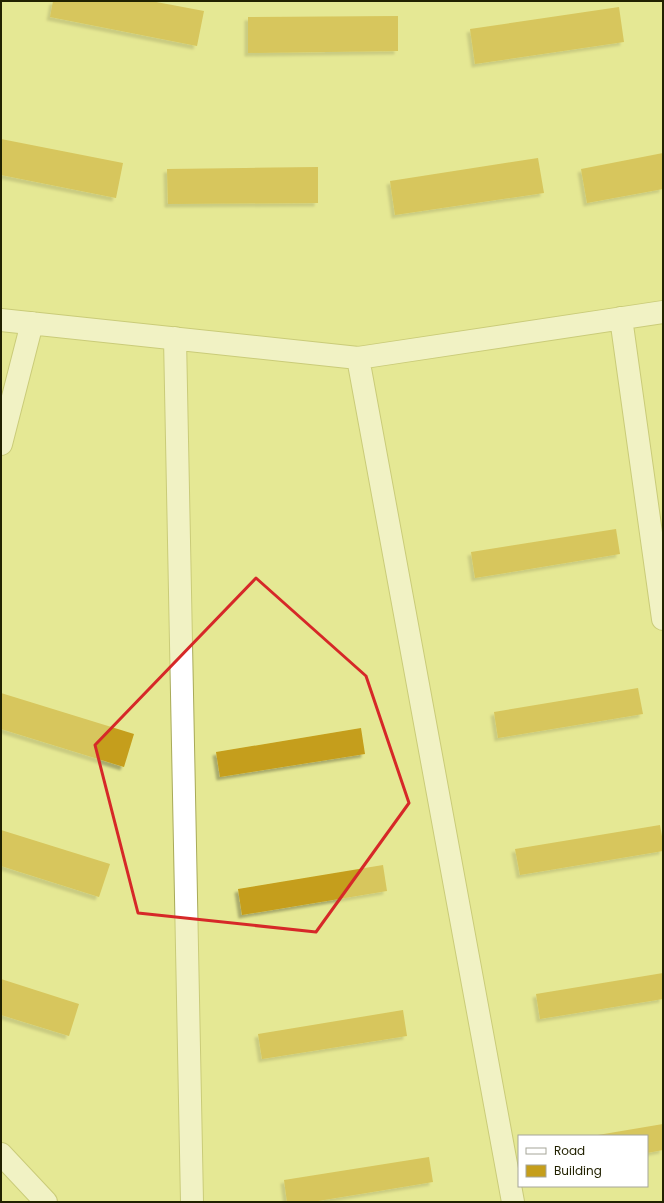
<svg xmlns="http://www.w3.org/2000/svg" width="664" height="1203" viewBox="0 0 664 1203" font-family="Poppins,sans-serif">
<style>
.building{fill:#c59e1b;filter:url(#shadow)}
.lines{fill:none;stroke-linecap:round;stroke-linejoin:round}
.minor-casing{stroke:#a8aa58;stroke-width:24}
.minor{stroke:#fff;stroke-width:22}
.marked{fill:none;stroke:#d62828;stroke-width:3;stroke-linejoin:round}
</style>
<defs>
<filter id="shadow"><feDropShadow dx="-3.5" dy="3.5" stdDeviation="1" flood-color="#0004"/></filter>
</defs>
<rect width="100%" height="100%" fill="#e5e894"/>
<path class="building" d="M53,1h98l53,10 -7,35 -147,-29z
M619,7l5,35 -149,22 -5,-35z
M398,16v35l-150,2v-36z
M1,139l122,24 -7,35 -115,-23z
M663,153v36l-76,14 -6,-34z
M538,158l6,35 -149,22 -5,-34z
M318,167v36l-150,1 -1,-35z
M616,529l4,25 -145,24 -4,-26z
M638,688l5,26 -145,24 -4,-26z
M1,693l133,41 -10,33 -123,-38z
M361,728l4,26 -145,23 -4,-25z
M660,825l3,17v9l-143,24 -5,-26z
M1,830l109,34 -11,33 -98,-31z
M383,865l4,26 -145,24 -4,-26z
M663,973v26l-123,20 -4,-25z
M1,979l78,25 -10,32 -68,-21z
M403,1010l4,26 -145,23 -4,-25z
M663,1124v26l-16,3v-17h-55z
M429,1157l4,25 -121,20h-25l-3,-22z"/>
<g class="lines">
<defs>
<path id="minor" d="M621,318l42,301
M1,320l357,38 305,-46
M175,338l17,864
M358,358l155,844
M1,444l31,-121
M1,1154l45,48"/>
</defs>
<use href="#minor" class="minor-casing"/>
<use href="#minor" class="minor"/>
</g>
<path d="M0 0H664V1203H0ZM256,578l110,98 43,127 -93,129 -178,-19 -43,-168z" fill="#e5e894" fill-opacity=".55" fill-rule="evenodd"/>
<path class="marked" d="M256,578l110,98 43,127 -93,129 -178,-19 -43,-168z"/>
<rect width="664" height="1203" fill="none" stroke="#212100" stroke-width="4"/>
<rect x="518" y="1135" width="130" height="52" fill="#ffffff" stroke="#a6a699"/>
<rect x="526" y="1148" width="20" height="6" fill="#ffffff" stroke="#a6a699"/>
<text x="554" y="1155" font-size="12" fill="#212100">Road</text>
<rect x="526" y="1165" width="20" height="12" fill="#c59e1b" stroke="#a6a699"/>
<text x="554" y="1175" font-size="12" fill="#212100">Building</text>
</svg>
